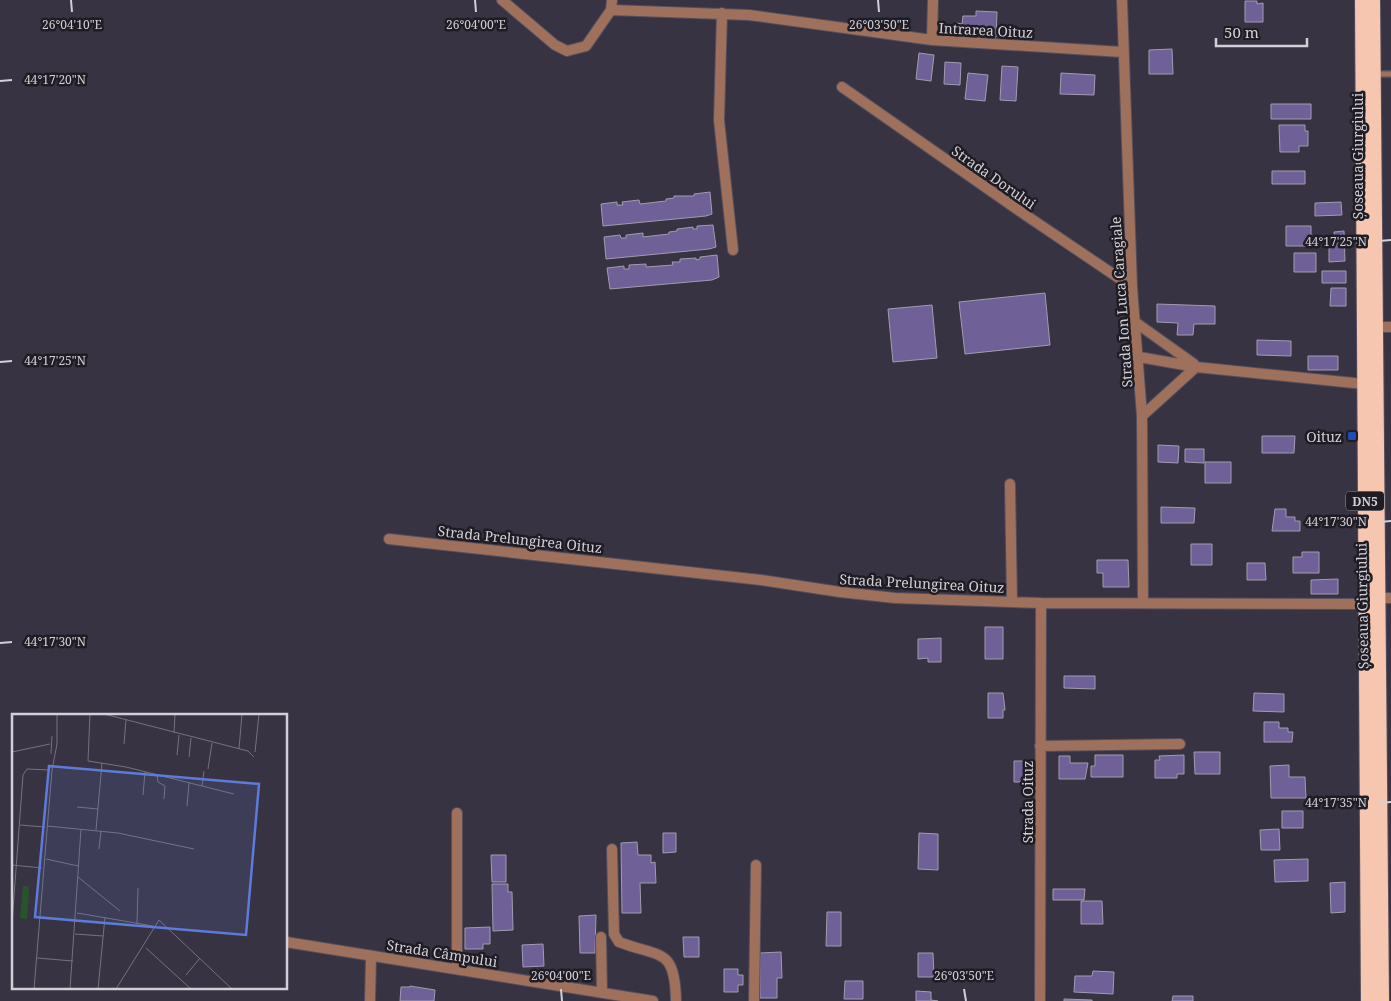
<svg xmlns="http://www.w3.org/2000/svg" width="1391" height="1001" viewBox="0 0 1391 1001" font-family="'Noto Serif',serif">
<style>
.building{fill:#6f6198;stroke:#a09cb0}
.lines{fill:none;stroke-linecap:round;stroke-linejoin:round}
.service-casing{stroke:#544f5d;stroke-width:8}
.minor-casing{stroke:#544f5d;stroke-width:12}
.trunk-casing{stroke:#544f5d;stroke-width:16}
.service{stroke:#9f715d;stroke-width:5}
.minor{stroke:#9f715d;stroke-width:10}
.trunk{stroke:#f6c6b0;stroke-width:14}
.ticks{fill:none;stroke:#d3cfd9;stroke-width:2}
.transit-dot{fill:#1a4fb4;stroke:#1f1c23;stroke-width:2}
.labels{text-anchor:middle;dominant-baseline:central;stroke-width:5;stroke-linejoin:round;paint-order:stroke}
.shield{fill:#1f1c23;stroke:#9d99a2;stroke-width:1}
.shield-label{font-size:12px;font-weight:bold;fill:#d3cfd9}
.street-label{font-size:14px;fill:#d3cfd9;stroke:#1f1c23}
.poi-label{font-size:14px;fill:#d3cfd9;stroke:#1f1c23;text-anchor:end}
.inset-road{fill:none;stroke:#76717e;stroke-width:1}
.view{fill:#5d7bd8;fill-opacity:0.15;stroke:#5d7bd8;stroke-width:2.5}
.inset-edge{fill:none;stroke:#d3cfd9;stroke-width:2.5}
.ticks-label{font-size:12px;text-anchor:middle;fill:#d3cfd9;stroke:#1f1c23;stroke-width:5;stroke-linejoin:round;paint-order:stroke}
</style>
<rect width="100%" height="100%" fill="#383342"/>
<path class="building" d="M1245,1h12v3l6,-1v19h-18z
M976,11l21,1 -1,25 -41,-3 1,-11 6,1 1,-8h13z
M1172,49l1,25h-24v-24z
M919,53l15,2 -3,26 -15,-2z
M945,62l16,1 -1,22 -16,-1z
M1002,66l16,1 -2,34 -16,-1z
M968,73l20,2 -3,26 -20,-2z
M1061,73l34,2 -1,20 -34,-1z
M1271,104h40v15h-40z
M1279,125h26v6h3v15h-9v6h-19z
M1272,171h33v13h-33z
M710,192l2,22 -6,2 -103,10 -2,-22 16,-2v3h6l-1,-3 17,-2 1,4 26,-3v-2l8,-1v-2h20v-2z
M1341,202l1,13 -27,1v-13z
M713,225l3,22 -7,2 -103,10 -2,-22 16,-2 1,3h5v-3l17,-2v4l26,-3v-2l8,-1v-2l16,-2v2h4v-3z
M1286,226h25v20h-25z
M1344,231l1,30 -16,1v-14l6,-1 -1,-15z
M1294,253h22v19h-22z
M717,255l2,22 -7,3 -102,9 -3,-21 17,-2v3h5v-4l17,-1v3l27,-2 -1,-3h8v-3l16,-1v2l4,-1v-2z
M1322,271h24v12h-24z
M1331,288h15v18h-16z
M1045,293l5,52 -85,9 -6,-52z
M1157,304l58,2v18h-21l-1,11h-16l1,-12 -21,-1z
M932,305l5,53 -44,4 -5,-53z
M1257,340l34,1v15l-34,-1z
M1308,356h30v14h-30z
M1262,436h33l-1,17h-32z
M1158,445l21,1 -1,17 -20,-1z
M1185,449h19v14l-19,-1z
M1205,462h26v21h-26z
M1161,507l34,1 -1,15h-33z
M1275,509h11v8h9v4h5v10h-28z
M1191,544h21v21h-21z
M1302,552h17v21h-26v-16h9z
M1097,560h31l1,27h-26v-14h-6z
M1247,563h18l1,17h-19z
M1338,579v15h-27v-14z
M985,627h18v32h-18z
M941,638v24h-13v-4l-10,1v-20z
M1064,676h31v13l-31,-1z
M988,693h15l2,17h-2v8h-15z
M1254,693l30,1v18l-31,-1z
M1264,722h15v6h9v4h5l-1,10h-28z
M1194,752h26v22h-25z
M1095,755h28v22h-32v-11h4z
M1184,755v19h-7v4h-22v-18h5l-1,-4z
M1059,756h11v7h18l-3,16h-26z
M1014,761h12v6h4v10h-4v5h-12z
M1289,765v12h16l1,21h-35l-1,-32z
M1282,811h21v17h-21z
M1279,829l1,21h-19l-1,-20z
M663,833h13v19l-13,1z
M919,833l19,1v36l-20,-1z
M637,842l1,13h13v8l4,-1 1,21h-16l1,30h-19l-1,-70z
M491,855h15v27h-14z
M1308,859v22l-33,1 -1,-22z
M1345,882v30l-14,1 -1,-30z
M492,884h16v8h4l1,38 -20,1z
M1053,889h32l-1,11h-31z
M1081,901h21l1,23h-22z
M827,912h14v34h-15z
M596,915l-1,38h-15l-1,-37z
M490,927v17h-7v5h-18v-21z
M683,937h16v20h-15z
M543,944l1,22 -21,1 -1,-22z
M781,952l1,26h-5v20h-17v-45z
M918,953h15l1,24h-16z
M724,969h14v6h5v10h-5v7h-14z
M1093,971l21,1 -1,22 -39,-2 1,-16h17z
M845,981h18v18h-19z
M410,986l25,4 -1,11h-34l1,-14h9z
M916,991l15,1v8l7,1h-22z
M1173,996h20v5h-21z
M1064,999l28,1v1h-28z"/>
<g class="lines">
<defs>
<path id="service" d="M1374,74h17"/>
<path id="minor" d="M502,0l53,45 12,6 19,-5 25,-36 1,-10
M1122,0l10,287 10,129 1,186
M611,10l138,5 183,25 190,12
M722,13l-3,107 14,130
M932,40l1,-40
M842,87l182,127 108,73
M1135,322l59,42
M1375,327h16
M1139,357l57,10 168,17
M1142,416l54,-49
M1010,484l2,118
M389,539l372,41 79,12 55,6 146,5 325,1
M1378,598h13
M1040,746l140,-2
M612,849l2,85 5,8c42,16 56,5 57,59
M601,937l1,56
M286,942l367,59
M457,969v-156
M370,1001l1,-45
M754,1001l2,-136
M1040,1001l1,-398"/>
<path id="trunk" d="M1362,0l6,1001
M1373,0l9,1001"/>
</defs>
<use href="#service" class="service-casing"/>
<use href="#minor" class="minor-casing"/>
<use href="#trunk" class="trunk-casing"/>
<use href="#service" class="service"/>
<use href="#minor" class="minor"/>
<use href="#trunk" class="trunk"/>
</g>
<path class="ticks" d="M71,0l1,12M475,0l1,12M878,0l1,12M0,81l12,-1M1379,241l12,-1M0,362l12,-1M1379,522l12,-1M0,643l12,-1M1379,803l12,-1M561,989l1,12M964,989l2,12"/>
<rect class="transit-dot" x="1347" y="431" width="10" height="10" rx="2.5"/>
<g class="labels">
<rect class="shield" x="1346" y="491.5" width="38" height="19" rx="4"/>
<g class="shield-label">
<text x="1365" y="501">DN5</text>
</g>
<g class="street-label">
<text transform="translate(986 30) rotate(3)">Intrarea Oituz</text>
<text transform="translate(1357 156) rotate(-90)">Șoseaua Giurgiului</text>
<text transform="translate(994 177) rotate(35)">Strada Dorului</text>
<text transform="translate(1121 302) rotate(-94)">Strada Ion Luca Caragiale</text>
<text transform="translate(520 539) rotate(6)">Strada Prelungirea Oituz</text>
<text transform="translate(922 583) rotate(3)">Strada Prelungirea Oituz</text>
<text transform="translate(1362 606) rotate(-91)">Șoseaua Giurgiului</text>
<text transform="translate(1027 802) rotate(-90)">Strada Oituz</text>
<text transform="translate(442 953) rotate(9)">Strada Câmpului</text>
</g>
<g class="poi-label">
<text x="1342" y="436">Oituz</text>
</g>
</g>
<g transform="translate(12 714)">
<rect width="275" height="275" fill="#383342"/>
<path d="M11,172h5l1,6 -2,27 -7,-1z" fill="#28542c"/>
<path class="inset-road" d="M78,0l-2,47 38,6 108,27M92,0l144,37 6,6M162,19l1,-19M112,30l2,-25M227,35l3,-35M0,38l38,-8M243,38l4,-38M39,40l1,-18M165,41l2,-20M177,43l2,-19M196,55l4,-26M11,61l4,-6 23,1M145,61l1,7 7,4 -1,13M190,72l2,-15M131,81l2,-23M175,92l2,-23M65,93l21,2M8,111l25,2M35,112l71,7 76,16M84,116l6,-67M87,135l2,-18M34,145l32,7M0,151l30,3M66,163l42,34M65,199l76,13M0,209l11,-148M125,210l1,-36M63,220l28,2M134,234l45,41M25,244l36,3M174,261l14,-17M22,275l18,-219 5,-26v-30M58,275l11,-160M86,275l7,-72M104,275l43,-69 73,69"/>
<path class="view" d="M37,52l210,18 -13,151 -211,-18z"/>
<rect width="275" height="275" class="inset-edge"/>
</g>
<g class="ticks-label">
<text x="72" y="29">26°04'10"E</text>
<text x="476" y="29">26°04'00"E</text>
<text x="879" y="29">26°03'50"E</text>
<text x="55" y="84">44°17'20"N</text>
<text x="1336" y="246">44°17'25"N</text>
<text x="55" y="365">44°17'25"N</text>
<text x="1336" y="526">44°17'30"N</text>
<text x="55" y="646">44°17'30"N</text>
<text x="1336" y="807">44°17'35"N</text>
<text x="561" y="980">26°04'00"E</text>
<text x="964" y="980">26°03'50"E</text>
</g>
<path d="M1216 38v8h91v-8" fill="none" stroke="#d3cfd9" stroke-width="2.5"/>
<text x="1224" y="38" font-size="15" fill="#d3cfd9" stroke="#1f1c23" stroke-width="4" paint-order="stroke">50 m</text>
</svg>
